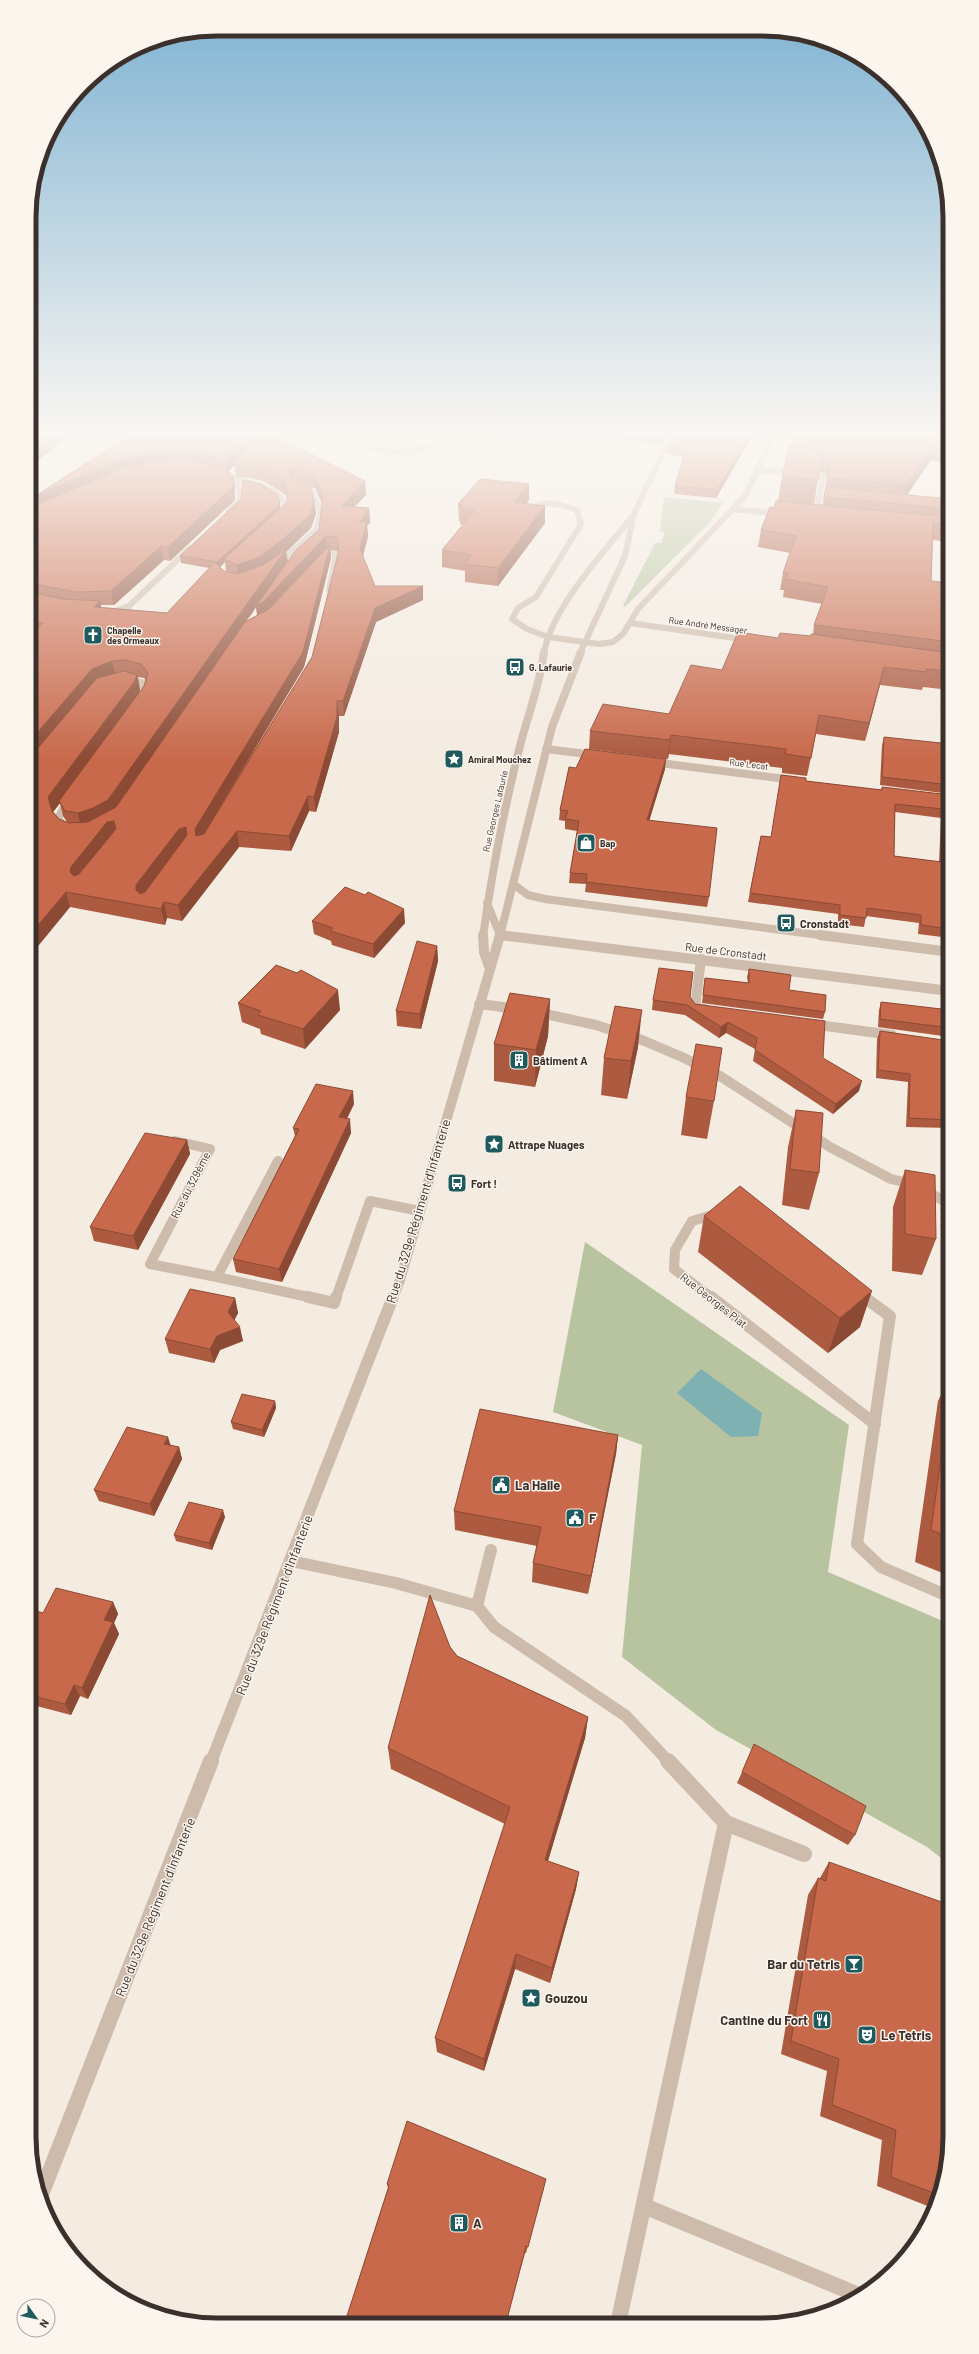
<svg xmlns="http://www.w3.org/2000/svg" width="979" height="2354" viewBox="0 0 979 2354" font-family="Barlow,sans-serif">
<style>
.green{fill:#b8c4a0}
.water{fill:#7fb0b2}
.lines{fill:none;stroke-linecap:round;stroke-linejoin:round}
.service-far3{stroke:#cdbbac;stroke-width:6}
.service-far2{stroke:#cdbbac;stroke-width:10}
.service-far1{stroke:#cdbbac;stroke-width:12}
.service{stroke:#cdbbac;stroke-width:16}
.minor-far2{stroke:#cdbbac;stroke-width:6}
.minor-far1{stroke:#cdbbac;stroke-width:8}
.minor{stroke:#cdbbac;stroke-width:10}
.tertiary-far4{stroke:#cdbbac;stroke-width:6}
.tertiary-far3{stroke:#cdbbac;stroke-width:8}
.tertiary-far2{stroke:#cdbbac;stroke-width:10}
.tertiary-far1{stroke:#cdbbac;stroke-width:12}
.tertiary{stroke:#cdbbac;stroke-width:16}
.wall{fill:#ac5a40;fill-rule:evenodd}
.shaded-wall{fill:#8c4a34}
.building{fill:#c8694b;stroke:#8c4a34;fill-rule:evenodd}
.labels{text-anchor:middle;dominant-baseline:central;stroke-width:3;stroke-linejoin:round;paint-order:stroke}
.far-street-label{font-size:9px;fill:#3b302b;stroke:#fbf5ee}
.far-poi-label{font-size:9px;font-weight:bold;fill:#3b302b;stroke:#fbf5ee;text-anchor:start}
.poi-label{font-size:11px;font-weight:bold;fill:#3b302b;stroke:#fbf5ee;text-anchor:start}
.street-label{font-size:11px;fill:#3b302b;stroke:#fbf5ee}
.near-street-label{font-size:13px;fill:#3b302b;stroke:#fbf5ee}
.near-poi-label{font-size:13px;font-weight:bold;fill:#3b302b;stroke:#fbf5ee;text-anchor:start}
.rim{fill:none;stroke:#3b302b;stroke-width:5}
</style>
<rect width="100%" height="100%" fill="#f4ebe1"/>
<path class="green" d="M664,497l59,6 -13,19 -85,85 -2,-1 32,-63h6l4,-11 -5,-1z
M585,1242l264,183 -21,147 122,52v241l-23,-18 -211,-117 -94,-73 20,-212 -89,-33z"/>
<path class="water" d="M701,1369l61,44 -4,23 -27,1 -54,-44z"/>
<g class="lines">
<path class="service-far3" d="M291,431l19,4 1,7 16,2 35,-11 10,5 -3,9c32,10 64,4 90,-16
M757,469l66,8 -5,26
M819,498l18,2
M733,509l48,5
M527,512c14,-14 33,-8 50,-2l4,14 -45,73 -18,11 -6,11 15,10 21,8
M948,554h2"/>
<path class="service-far2" d="M479,1004l40,5
M536,1012l60,13 46,15 40,17 38,19 110,71 61,32 21,5 38,20
M175,1141l35,8 -60,115 67,13 61,-116
M217,1277l96,21
M858,1293l7,5
M336,1298l34,-97 50,10
M712,1298l-38,-29 1,-19 17,-29 24,-7"/>
<path class="service-far1" d="M308,1297l26,6 2,-6
M711,1297l164,127
M864,1297l26,19 -33,228 24,23 69,30
M291,1561l105,22 81,23 17,21 132,89 43,46
M477,1606l14,-56"/>
<path class="service" d="M668,1761l58,62 78,31
M644,2206l217,90
M618,2324l108,-501"/>
<path class="minor-far2" d="M253,431l7,5 -5,9
M223,476c20,6 55,8 63,31l-4,9
M300,488l11,3 10,21 -5,18v12l-3,2
M229,511l10,-9 1,-13 -6,-8
M322,562l8,-9 6,1 -7,36
M277,565l39,-35
M110,613l19,-7 61,-58
M630,623l118,17
M548,637l51,7 14,-2 10,-8 15,-25 108,-114 29,-64"/>
<path class="minor-far1" d="M126,680l16,3 4,6 -4,10
M546,749l49,6
M652,762l141,18
M64,829l-6,-11 11,-19"/>
<path class="minor" d="M701,959l-6,49 9,1
M811,1024l81,11"/>
<path class="tertiary-far4" d="M544,653c7,-44 61,-103 89,-137
M580,653l45,-97 9,-42 39,-83"/>
<path class="tertiary-far3" d="M513,884l15,11 17,4 282,37
M487,903l13,32
M500,935l8,1
M483,936c9,-64 21,-128 37,-190 8,-31 20,-62 24,-94
M500,936l52,-209 29,-75"/>
<path class="tertiary-far2" d="M483,935l1,17 6,17
M500,935l450,56
M820,935l130,17
M393,1298l7,-18 100,-345"/>
<path class="tertiary-far1" d="M211,1762l182,-465"/>
<path class="tertiary" d="M40,2197l171,-436"/>
</g>
<path class="wall" d="M136,431h118l1,7 110,43 1,14 -12,12 15,1 1,14 -3,4 1,10 -5,20 12,30h48v14l-47,22 -32,94h-5v16l-23,80 -7,-1 -18,40 -52,-4 -57,74 -15,-3 -2,7 -95,-18 -41,50v-303h1l-1,-3v-13l3,-3 -3,-1v-126l10,-4 -2,-9zM234,464l2,13 15,1 14,4 21,13 1,7 -7,6 -100,48 1,7 28,5 -42,45 -66,-6v-2h13l50,-45 6,1 65,-61v-10l-6,-19zM310,487l5,1 7,16 -3,26 -31,32 -2,-10 25,-24 5,-14 -2,-13zM330,550l8,1v3l-26,103 -109,177 101,-167 27,-109zM225,562l1,9h-2l-4,-4zM256,607l1,8 -11,6 6,-7zM138,677l6,1 2,3 -2,5 -5,8 1,-4zM60,803l3,13 4,6 -8,-3 -6,-7z
M385,431h56l-7,8 -49,-5z
M603,431h65l-7,16 -3,-3 -55,-7z
M755,431l-39,67 -42,-4 1,-8 9,-29 -17,-3 1,-9z
M796,431h154v31l-8,-2 -1,2 -10,-2 -24,35 43,4v43l-17,-2 -2,41 19,2v107l-27,-3 -1,3 -42,-5 -15,56 -49,-7 -9,42 -25,-3v-5l-113,-14 -1,5 -79,-10 1,-18 79,-17 53,-44 56,-32 33,-2 2,-2 1,-9 8,-21 -39,-7 1,-7h-4l3,-17 7,-20 -32,-6 3,-17 17,-29 4,-24 9,-31zM819,472l6,1 2,4 -4,28h-9z
M529,484v16l-3,4 19,19 -47,63 -33,-4v-11l-23,-4v-17l21,-25 -3,-1v-3h-1l-1,-17z
M884,737l66,7v50l-70,-9 2,-40z
M576,768l89,1 -16,52 60,76 -2,10 -122,-15 1,-8 -17,-1 1,-10 7,-42 -12,-2v-8l-6,-1 1,-10z
M806,781l75,9 1,-3 68,8v143l-32,-4 1,-11 -53,-7 -2,11 -26,-3v-10l-90,-12 13,-66 10,1zM895,812l46,6 -2,44 -45,-6z
M312,921l93,2 -31,35 -42,-13 -1,-4 -17,-7z
M437,946l1,15 -17,68 -24,-3 -1,-15z
M749,969l40,21 36,22 -2,7 -121,-16 3,-25 43,5 -1,-6z
M690,997l5,7 128,54 36,33 -26,23 -80,-53 2,-12 -29,-16 -7,5 -34,-23 -33,-5 1,-10z
M550,999l-2,37 -13,51 -41,-6v-37z
M881,1002l69,8v27l-72,-10 1,-17z
M238,1003l102,7 -35,39 -44,-15 -1,-5 -18,-7z
M880,1031l70,10v87l-44,-1 2,-45 -32,-4 1,-39z
M638,1047l-11,52 -26,-4 3,-37z
M686,1097l28,4 -7,38 -26,-4z
M354,1104l-7,15 4,14 -69,149 -46,-10 -3,-13 62,-123 -2,-8z
M796,1110l23,63 -10,37 -27,-5 6,-58z
M187,1140l3,14 -52,96 -44,-9 -4,-14z
M905,1170l31,69 -14,36 -30,-4 1,-64z
M704,1216l156,111 -32,26 -130,-101z
M235,1298l3,15 -4,7 9,21 -23,9 -6,13 -45,-10 -4,-14z
M950,1375v201l-35,-14 23,-161z
M275,1401l1,7 -12,29 -31,-8 -2,-7z
M618,1435l-2,19 -28,140 -56,-12 1,-19 4,-17 -82,-16 -1,-19z
M170,1445l9,2 3,12 -28,57 -55,-15 -5,-11z
M225,1517l-13,33 -36,-9 -2,-6z
M113,1602l5,12 -4,9 5,11 -31,65 -8,-3 -9,19 -42,-11v-93l14,2z
M450,1647l7,9 131,61 -3,21 -37,123 31,11 -3,17 -26,94 -35,-14 -31,102 -47,-19 -2,-14 70,-214 -114,-55 -3,-21z
M742,1772l113,63 -7,10 -111,-62z
M829,1862l121,287 -14,59 -7,11 1,-12 -53,-21 5,-46 -62,-24 7,-45 -46,-17 27,-159 10,-17h2z
M387,2184l157,4 -18,65h-1l-19,70 -161,-1 43,-134z"/>
<path class="shaded-wall" d="M56,431h18l-45,37v-16z
M249,431h5l1,7 -28,36 -2,-14z
M434,431h7l-7,8z
M665,431h3l-7,16v-9z
M751,431h4l-39,67 1,-8z
M935,445l-4,15 -29,42 4,-17z
M946,445l-4,15 -1,2 3,-15z
M167,451l2,13 -129,44 -3,-13 86,-36z
M294,468l1,14 -5,3 -2,-13z
M234,477l1,13v10l-65,61 -2,-14z
M365,481l1,14 -23,24 -1,-13z
M529,484v16l-15,19v-17z
M314,501l2,13 -5,14 -25,24 2,10 38,-26 1,14 -69,70 -2,-13 -145,208 -30,13 -3,-15 161,-234 -2,-14z
M280,505v6l-56,48 1,3 -7,7 -1,-7z
M545,506v17l-47,63v-18z
M369,508l1,14 -3,4 1,10 -7,27 -1,-14v-27z
M330,545l1,13 -27,109 -106,177 -3,-15z
M161,546l3,14 -50,45 -3,-14z
M423,586v14l-47,22 -32,94 -1,-15 32,-93z
M100,601l3,14 -9,-8z
M112,661l4,15 -87,81v-17l63,-71z
M884,667l-4,18 -15,56 4,-18z
M137,675l3,15 -2,6 -79,105 1,2 -7,9 3,14 -8,-29z
M337,701l2,15v16l-23,80 -2,-15z
M671,735l-2,19 -1,5 2,-19z
M666,759l-1,10 -19,62 1,-11z
M308,796l1,15 -18,40 -2,-15z
M114,821l4,16 -44,51 -4,-16 1,-5 36,-45z
M186,827l3,16 -49,58 -1,5 -3,-16v-5l43,-56z
M237,831l2,16 -57,74 -4,-16z
M66,892l4,15 -41,50v-21z
M164,902l3,16 -2,7 -4,-16z
M404,909l1,14 -31,35 -1,-14z
M437,946l1,15 -17,68 -1,-15z
M338,990l2,20 -35,39 -2,-20z
M550,999l-2,37 -13,51 1,-37z
M642,1010l-4,37 -11,52 4,-38z
M728,1022l-2,11 -7,5 2,-11z
M862,1081l-3,10 -26,23 3,-10z
M353,1091l1,13 -14,27 -1,-14z
M350,1119l1,14 -69,149 -3,-13z
M187,1140l3,14 -52,96 -5,-14z
M872,1291l-12,36 -32,26 12,-35z
M235,1298l3,15 -7,14 -3,-15z
M240,1327l3,14 -23,9 -6,13 -4,-14 7,-13z
M275,1401l1,7 -12,29 -2,-7z
M618,1435l-2,19 -28,140 3,-18z
M168,1437l4,12 -8,-5z
M179,1447l3,12 -28,57 -4,-12z
M223,1510l2,7 -13,33 -3,-7z
M113,1602l5,12 -4,9 5,11 -31,65 -6,-11 22,-68z
M74,1685l6,11 -9,19 -6,-11z
M588,1717l-3,21 -42,139 2,-17z
M579,1872l-3,17 -26,94 2,-15z
M516,1954l-1,15 -31,102v-12z"/>
<path class="building" d="M29,431h27l-27,21z
M136,431h113l-24,29 -19,-6 -39,-3 -44,8 -86,36z
M261,431h3l101,50 -23,25 27,2 -9,14h7l-7,27 15,37h48l-48,22 -32,93h-6v16l-23,80 -6,-1 -19,40 -52,-5 -59,74 -14,-3 -3,7 -95,-17 -37,44v-186l9,-2 59,-70 27,-7 13,4 -2,6 -87,116 4,14 7,8 10,4 19,-1 28,-15 129,-185 24,-13 61,-64 -27,107 -108,177 1,7 8,-2 108,-177 26,-103v-17l-12,-1 -63,66 -7,4 40,-56 23,-20 4,-35 -10,-20 -19,-7 -6,4 3,5 16,5 4,7 3,12 -4,14 -27,24 -24,18 -22,8 -13,-6 64,-58 -4,-19 -20,-13 -14,-5h-16zM114,821l2,8 -37,45 -5,2 -4,-4 1,-5 36,-45zM186,827l1,8 -42,57 -5,2 -4,-4v-5l43,-56z
M621,431h44l-4,7 -2,-2z
M675,431h76l-34,59 -42,-4 11,-37 -18,-4z
M796,431h141l13,2v12h-4l-2,2 -9,-2 -29,40 -79,-7 3,-17 -2,-4 -6,-1 1,-6 -32,-4z
M789,446l34,4 -5,30 -36,-3z
M167,459l37,3 25,10 5,5 -1,10 -65,60 -7,-1 -50,45 -35,1 -47,-9v-75l96,-41z
M480,479l49,5 -15,18 31,4 -47,62 -33,-4 7,-9 -30,-5 33,-40 -15,-3 2,-2 -4,-1z
M243,480l18,4 17,11 2,10 -63,57 -37,-6 61,-57z
M826,487l124,12v10l-126,-12z
M776,501l174,16v8l-17,-2 -2,58 19,2v59l-136,-17 14,-38 -43,-8 3,-6h-5l13,-37 -35,-6 9,-23 4,1z
M286,549l-178,251 -15,8 -15,5 -13,-2 -6,-10 85,-115 4,-13 -7,-9 -16,-4 -13,1 -20,8 -61,71h-2v-86h1l2,-6 -3,-4v-6l14,-15 -14,-2v-29l34,7 37,2 -6,6 73,6 48,-51 9,9 14,3 25,-9z
M738,632l40,6 2,-5 31,3v-2l139,19v18l-24,-2v3l-42,-5 -15,56 -50,-8 -8,43 -26,-4 1,-5 -115,-14 -1,5 -80,-9 13,-27 66,10 22,-49 31,5z
M884,737l66,7v41l-68,-8z
M585,749l81,10 -19,61 70,8 -8,69 -123,-15 1,-8 -17,-1 9,-52 -14,-2 3,-8 -8,-1 9,-43 7,1z
M781,775l25,3v3l76,9v-3l68,8v60l-8,-1 1,-45 -48,-5 -1,52 56,7v66l-29,-4v-10l-54,-7 -1,10 -26,-3v-10l-90,-12 11,-57 10,1z
M345,887l20,8 3,-3 36,17 -31,35 -43,-13 3,-3 -21,-7z
M417,941l20,5 -17,68 -24,-3z
M276,965l21,8 4,-3 37,20 -35,39 -45,-14 3,-4 -23,-8z
M659,968l34,4 -3,25 5,7 130,17 -2,37 39,23 -26,23 -81,-54 2,-12 -29,-16 -7,5 -34,-22 -34,-5z
M749,969l42,6 -2,15 37,5 -1,17 -122,-17 2,-17 44,5z
M510,993l40,6 -14,51 -42,-6z
M881,1002l69,8v18l-70,-9z
M615,1006l27,4 -11,51 -27,-3z
M880,1031l70,10v79l-41,-2 1,-44 -32,-4z
M696,1044l26,4 -8,53 -28,-4z
M316,1084l37,7 -14,26 11,2 -71,150 -46,-10 66,-130 -6,-1z
M796,1110l27,3 -4,60 -29,-4z
M145,1133l42,7 -54,96 -43,-9z
M905,1170l30,5 1,64 -31,-5z
M740,1186l132,105 -32,27 -136,-102z
M190,1289l45,9 -7,14 12,15 -23,9 -7,13 -45,-10z
M242,1394l33,7 -13,29 -31,-8z
M950,1394v143l-19,-7z
M480,1409l138,26 -27,141 -58,-13 8,-36 -87,-16z
M127,1427l41,10 -4,7 15,3 -29,57 -56,-14z
M189,1502l34,8 -14,33 -35,-8z
M56,1588l57,14 -9,18 9,2 -31,66 -8,-3 -9,19 -36,-9v-84l1,-2 13,4z
M430,1595l20,52 7,9 131,61 -43,143 34,12 -27,96 -36,-14 -32,105 -49,-21 75,-231 -122,-59z
M754,1744l112,62 -11,29 -113,-63z
M829,1862l121,43v244l-11,46 -48,-18 5,-47 -64,-25 7,-46 -48,-18 27,-163 8,3z
M407,2121l139,58 -18,68 -2,-1 -20,77 -161,-1 44,-136 -2,-2z"/>
<linearGradient id="sky" x2="0" y2="1"><stop stop-color="#7eb2d2"/><stop offset="0.57" stop-color="#faf6f2"/><stop offset="1" stop-color="#faf6f2" stop-opacity="0"/></linearGradient>
<rect width="979" height="760" fill="url(#sky)"/>
<defs>
<symbol id="church-square" viewBox="-11 -11 22 22"><rect x="-9" y="-9" width="18" height="18" rx="4" fill="#1f5a5e" stroke="#fbf5ee"/><path d="M-1.2-6h2.4v3.5h3.3v2.4h-3.3V6h-2.4V-.1h-3.3v-2.4h3.3Z" fill="#fff"/></symbol>
<symbol id="bus-square" viewBox="-11 -11 22 22"><rect x="-9" y="-9" width="18" height="18" rx="4" fill="#1f5a5e" stroke="#fbf5ee"/><path d="M-5-6H5V4H4V6H2V4H-2V6H-4V4H-5ZM-3.5-4V0h7V-4ZM-3.5 1.2v1.5H-2V1.2ZM2 1.2v1.5H3.5V1.2Z" fill="#fff"/></symbol>
<symbol id="sight-square" viewBox="-11 -11 22 22"><rect x="-9" y="-9" width="18" height="18" rx="4" fill="#1f5a5e" stroke="#fbf5ee"/><path d="M0-6L1.8-2.2L6-1.7L2.9 1.2L3.7 5.4L0 3.3L-3.7 5.4L-2.9 1.2L-6-1.7L-1.8-2.2Z" fill="#fff"/></symbol>
<symbol id="shop-square" viewBox="-11 -11 22 22"><rect x="-9" y="-9" width="18" height="18" rx="4" fill="#1f5a5e" stroke="#fbf5ee"/><path d="M-5-2.5h2.3a2.7 3.5 0 0 1 5.4 0H5L5.5 6h-11ZM-1.5-2.5h3a1.5 2.3 0 0 0-3 0Z" fill="#fff"/></symbol>
<symbol id="building-square" viewBox="-11 -11 22 22"><rect x="-9" y="-9" width="18" height="18" rx="4" fill="#1f5a5e" stroke="#fbf5ee"/><path d="M-4-6H4V6H1V3H-1V6H-4ZM-2.5-4.3h1.7v1.8h-1.7ZM.8-4.3h1.7v1.8H.8ZM-2.5-1h1.7V.8h-1.7ZM.8-1h1.7V.8H.8Z" fill="#fff"/></symbol>
<symbol id="civic-square" viewBox="-11 -11 22 22"><rect x="-9" y="-9" width="18" height="18" rx="4" fill="#1f5a5e" stroke="#fbf5ee"/><path d="M-.6-6.5H3V-4.5H.6V-3L4-1V1h2V6H-6V1h2V-1L-.6-3ZM-1.2 2.5V6h2.4V2.5Z" fill="#fff"/></symbol>
<symbol id="bar-square" viewBox="-11 -11 22 22"><rect x="-9" y="-9" width="18" height="18" rx="4" fill="#1f5a5e" stroke="#fbf5ee"/><path d="M-6-5H6L.8 .8V4.5H3.5V6h-7V4.5H-.8V.8Z" fill="#fff"/></symbol>
<symbol id="restaurant-square" viewBox="-11 -11 22 22"><rect x="-9" y="-9" width="18" height="18" rx="4" fill="#1f5a5e" stroke="#fbf5ee"/><path d="M-5-6h1v4h1v-4h1v4h1v-4h1v5L-1.5 .5V6h-2V.5L-5-1ZM5-6V6H3V1.5H1.5Q1.5-4 5-6Z" fill="#fff"/></symbol>
<symbol id="theatre-square" viewBox="-11 -11 22 22"><rect x="-9" y="-9" width="18" height="18" rx="4" fill="#1f5a5e" stroke="#fbf5ee"/><path d="M-5-5.5Q0-4 5-5.5V0Q5 5 0 6Q-5 5-5 0ZM-3.3-2.5H-1v1.5H-3.3ZM1-2.5H3.3v1.5H1ZM-2.8 1Q0 5.5 2.8 1Z" fill="#fff"/></symbol>
</defs>
<g fill-rule="evenodd">
<use href="#church-square" x="82" y="624" width="22" height="22"/>
<use href="#bus-square" x="504" y="656" width="22" height="22"/>
<use href="#sight-square" x="443" y="748" width="22" height="22"/>
<use href="#shop-square" x="575" y="832" width="22" height="22"/>
<use href="#bus-square" x="775" y="912" width="22" height="22"/>
<use href="#building-square" x="508" y="1049" width="22" height="22"/>
<use href="#sight-square" x="483" y="1133" width="22" height="22"/>
<use href="#bus-square" x="446" y="1172" width="22" height="22"/>
<use href="#civic-square" x="490" y="1474" width="22" height="22"/>
<use href="#civic-square" x="564" y="1507" width="22" height="22"/>
<use href="#bar-square" x="843" y="1953" width="22" height="22"/>
<use href="#sight-square" x="520" y="1987" width="22" height="22"/>
<use href="#restaurant-square" x="811" y="2009" width="22" height="22"/>
<use href="#theatre-square" x="856" y="2024" width="22" height="22"/>
<use href="#building-square" x="448" y="2212" width="22" height="22"/>
</g>
<g class="labels">
<g class="far-street-label">
<text transform="translate(708 625) rotate(8)">Rue André Messager</text>
<text transform="translate(749 764) rotate(7)">Rue Lecat</text>
<text transform="translate(495 811) rotate(-77)">Rue Georges Lafaurie</text>
</g>
<g class="far-poi-label">
<text x="107" y="630">Chapelle<tspan x="107" dy="10">des Ormeaux</tspan></text>
<text x="529" y="667">G. Lafaurie</text>
<text x="468" y="759">Amiral Mouchez</text>
<text x="600" y="843">Bap</text>
</g>
<g class="poi-label">
<text x="800" y="923">Cronstadt</text>
<text x="533" y="1060">Bâtiment A</text>
<text x="508" y="1144">Attrape Nuages</text>
<text x="471" y="1183">Fort !</text>
</g>
<g class="street-label">
<text transform="translate(726 951) rotate(7)">Rue de Cronstadt</text>
<text transform="translate(190 1185) rotate(-63)">Rue du 329ème</text>
<text transform="translate(714 1300) rotate(38)">Rue Georges Piat</text>
</g>
<g class="near-street-label">
<text transform="translate(418 1211) rotate(-73)">Rue du 329e Régiment d'Infanterie</text>
<text transform="translate(274 1605) rotate(-69)">Rue du 329e Régiment d'Infanterie</text>
<text transform="translate(155 1907) rotate(-68)">Rue du 329e Régiment d'Infanterie</text>
</g>
<g class="near-poi-label">
<text x="515" y="1485">La Halle</text>
<text x="589" y="1518">F</text>
<text x="840" y="1964" text-anchor="end">Bar du Tetris</text>
<text x="545" y="1998">Gouzou</text>
<text x="808" y="2020" text-anchor="end">Cantine du Fort</text>
<text x="881" y="2035">Le Tetris</text>
<text x="473" y="2223">A</text>
</g>
</g>
<path d="M0 0H979V2354H0ZM217 36H762A181 181 0 0 1 943 217V2137A181 181 0 0 1 762 2318H217A181 181 0 0 1 36 2137V217A181 181 0 0 1 217 36Z" fill="#fbf5ee" fill-rule="evenodd"/>
<path class="rim" d="M217 36H762A181 181 0 0 1 943 217V2137A181 181 0 0 1 762 2318H217A181 181 0 0 1 36 2137V217A181 181 0 0 1 217 36Z"/>
<g transform="translate(36 2318) rotate(123)"><circle r="19" fill="#fbf5ee" stroke="#aea6a0"/>
<path d="M0-3L7 15L0 10L-7 15Z" fill="#1f5a5e"/>
<text y="-6" font-size="11" font-weight="bold" text-anchor="middle" fill="#3b302b">N</text>
</g>
</svg>
